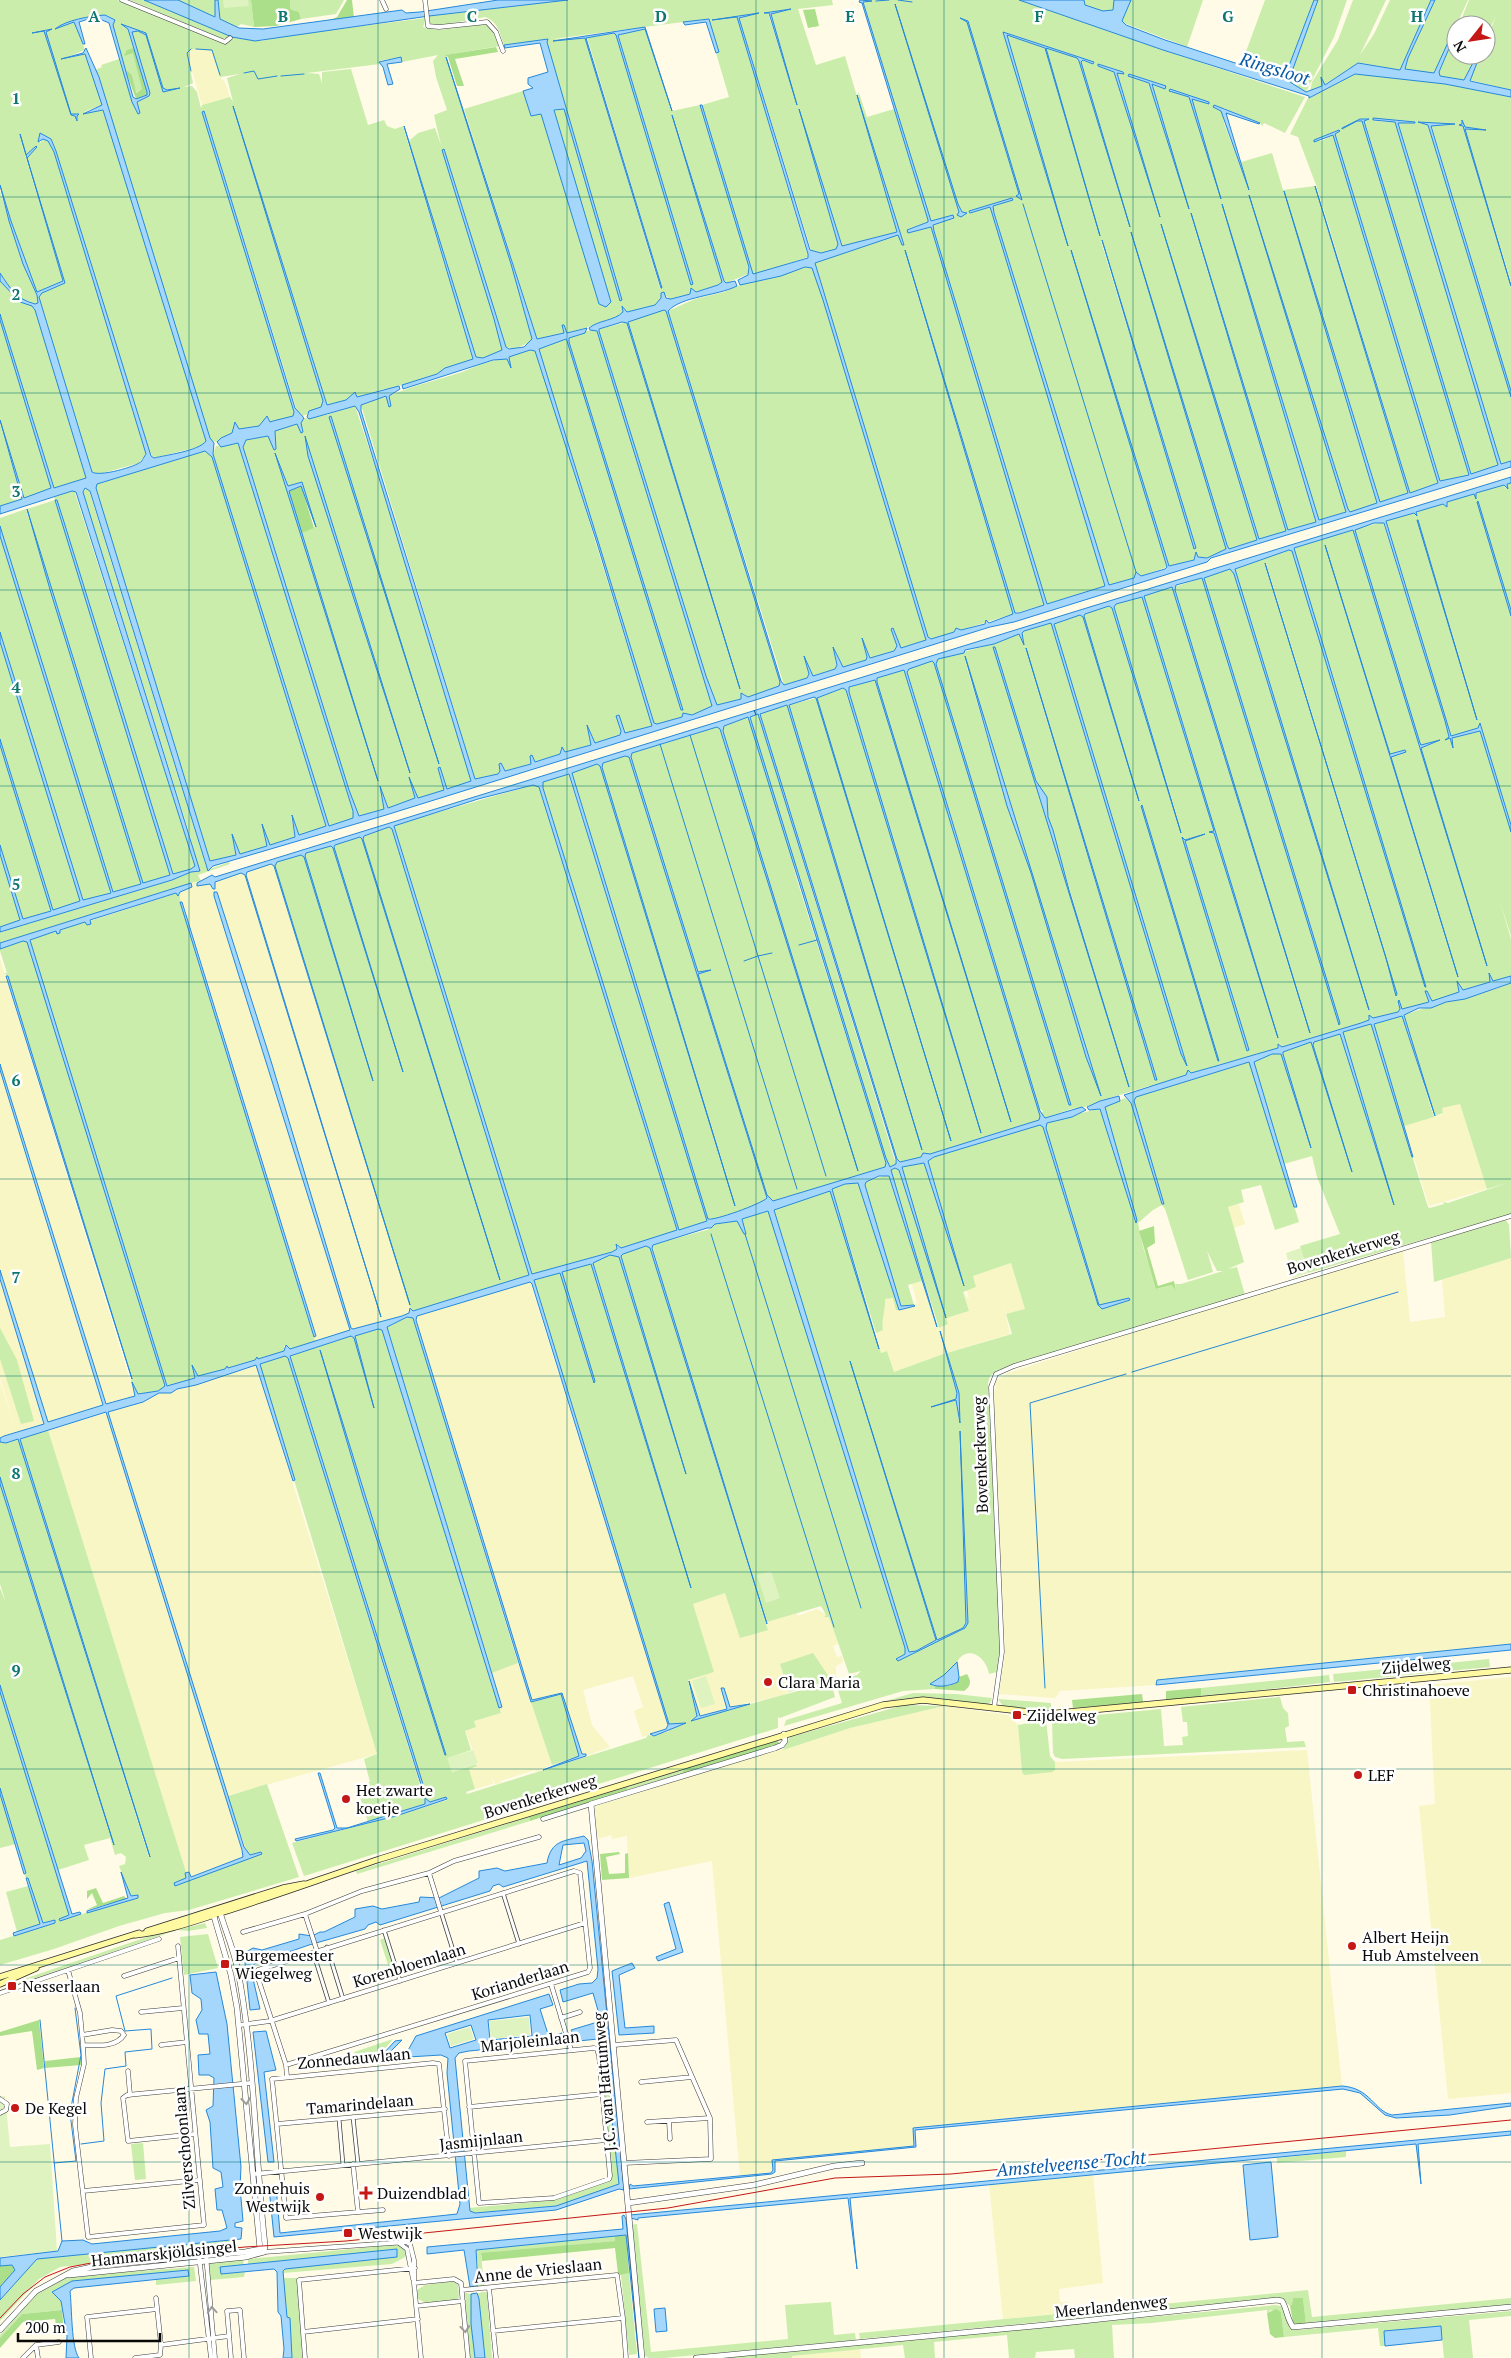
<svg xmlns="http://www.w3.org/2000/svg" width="1511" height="2358" viewBox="0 0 1511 2358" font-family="'PT Serif',serif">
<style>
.farmland{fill:#f7f6c4}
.green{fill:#caedac;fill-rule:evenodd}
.forest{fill:#acdf8a}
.pitch{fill:#def3bf}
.water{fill:#a5d7fc;stroke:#2588da;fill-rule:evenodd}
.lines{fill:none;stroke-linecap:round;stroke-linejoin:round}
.stream{stroke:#2588da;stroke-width:1}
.ferry{stroke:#0959a5;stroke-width:1;stroke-dasharray:6 5;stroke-linecap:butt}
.pedestrian-casing{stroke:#3c3c3c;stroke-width:4.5}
.minor-casing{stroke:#3c3c3c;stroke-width:5}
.tertiary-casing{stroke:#3c3c3c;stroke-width:6}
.secondary-casing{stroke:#2b2b2b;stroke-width:7}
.pedestrian{stroke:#fff;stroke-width:3}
.minor{stroke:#fff;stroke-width:4}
.tertiary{stroke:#fff;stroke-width:5}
.secondary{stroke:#fffaa1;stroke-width:5.5}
.tram{stroke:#c51716;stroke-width:1}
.oneway{stroke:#9d9d9d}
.grid{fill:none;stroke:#0f766e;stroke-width:1;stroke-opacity:0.55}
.poi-dot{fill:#c51716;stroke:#fff;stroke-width:2}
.labels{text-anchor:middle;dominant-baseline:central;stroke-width:5;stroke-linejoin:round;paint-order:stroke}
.street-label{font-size:16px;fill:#090909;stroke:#fff}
.poi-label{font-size:16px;fill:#090909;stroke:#fff;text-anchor:start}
.water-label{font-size:18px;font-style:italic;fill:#0959a5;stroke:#fff}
.grid-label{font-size:16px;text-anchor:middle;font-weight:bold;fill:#0f766e;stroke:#fff;stroke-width:5;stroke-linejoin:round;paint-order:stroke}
</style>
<rect width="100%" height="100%" fill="#fffbe6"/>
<path class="farmland" d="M196,49l17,2 7,26 5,5 5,15 -28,8 -15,-51 3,-4z
M271,864l3,2 137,442 -1,5 -8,3 -49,13 -5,-4 2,5 -35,11 -1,-4 2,-2 -133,-433h-3l-1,-10 13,-5 -1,-4h6v3l44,-13 4,2 137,442 -136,-442v-3z
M0,959l135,437 -29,9 -106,-341z
M0,1070l103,336 -55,17 -48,-153z
M1460,1103l27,86 -58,17 -25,-80 39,-12 -1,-6z
M1239,1204l6,20 -11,4 -6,-21z
M1403,1250l7,72 35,-5 -3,-38 69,-21v386l-354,36 -1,5 -96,6 -5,7 -56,-4 6,-41 -11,-256 2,-15 2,-3 10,-6 154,-50z
M1011,1263l14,46 -19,5 -3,-11 7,31 -63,19 -7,-22 6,22 -52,19 -7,-21 -6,2 -5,-20 7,-4 -1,-10 3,-12 -1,-8 9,-1 9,11 15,-6 -5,-19 10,-3 15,46 3,1 7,-4 -2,-6 24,-7 -6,-20 6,9 -2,-10 9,-3 -3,-11z
M0,1279l45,145 -45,14v-56l15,46 -15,-50z
M530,1282l138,443 -2,4 -24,8 -8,-26 9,-4 -10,-31 -50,14 9,35 18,22 -24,9v-2l-4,1 -20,-62 -30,7 -116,-380 1,-4z
M256,1365l121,389 -151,42 17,61 -53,20 -1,-5h-3l-138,-442 95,-28 16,-9h12l6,-4 19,-4z
M725,1593l43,36 -1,-7 30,-9 1,3 19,-7 12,7 9,28 -5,2 4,11 5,-1 1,6 -7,4v13l-5,1 -2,-4 -48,-12 8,28 -8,4 -51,11 -6,-19 -2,1 5,20 -27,7 -12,-36 26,-8 -21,-68z
M518,1663l34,102 -16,7 -1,-2 -35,11 1,2 -6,1 -3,-7 1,7 -18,5 -6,-21 7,-2 2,-3 -13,-32 11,-4 -2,-6 27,-8 -2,-5 3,-1 -10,-34z
M1511,1677v416l-63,6 -29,-293 16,-2 -6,-119z
M944,1706l64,9 10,10 4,47 2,3 31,-5v-8l252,-12 35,336 -429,42 1,18 -141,14v10l-2,2 -31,4 -28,-315 -83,17 -2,-42 -15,3 -1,-4 -14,4 -2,-33 255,-78z
M1093,2174l10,109 -44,6 1,13h9v11l-66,6 -14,-135z
M860,2349l1,9h-69v-2z"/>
<path class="green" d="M0,0h117l108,43 7,-6 29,4 20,-5 145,-18 -3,9 15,3 49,-6 6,5 7,17 -54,9 65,209 21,75 -1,3 -17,7 -8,-2 -62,-198 -2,1 52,169 8,31 -19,8 -7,-1 -7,-18 -60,-198 9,-8 17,-5 6,17 -7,-30 13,-5 -11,-33 -3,-16 5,-6 -36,7 -1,-5 -22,4 1,3 -73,9 12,1 3,9v-11l29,-3 17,56 16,-5 3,6 8,3 8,-3 70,233c-27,13 -57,21 -86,31l-3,-1 -27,8 -2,-4 -9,7 -19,5 -94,-300 90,296 -2,6c-7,2 -12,7 -18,9l-6,-5 -93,-300 -2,1 92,300v4l-21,5 -3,1 -3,-5 -8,9 -20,3 -3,-6 -4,10 -11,5 -4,4 -11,-1 -4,5 -48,12 -5,-7 -93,-300 -5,-12 -11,-6v10l3,-4 5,2 6,11 92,302 -7,9 -43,12 -4,-3 -53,-176 3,-3 23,-10 -46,-148 44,146 -2,1 -24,10 -26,-71 -11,-36zM95,16h10l10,4 -2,5 13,47h3l3,3 3,18 7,-4v-7l-14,-53 -7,-4 16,6 -5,1 -1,3 18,61 -11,5v12l-19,-54 -18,6 1,2 -7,3 20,74 -12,-35 -20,3 19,-7 -17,-51 -23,5 23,-9 -9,-26 -2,-2 -19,6zM196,49l16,2 8,26 20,-3 -13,4 6,24 -3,-5 -28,8 -1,3 -4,-16 -5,-6 -8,1 9,-4 -6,-29 3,-4z
M130,0h14l86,35 -3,3 -6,1z
M178,0h37l1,17 -38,-15z
M218,0h33l3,27 -13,-3 -4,3 -17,-8z
M290,0h54l-8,14 -35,5 -2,-7 -9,-3z
M568,0h264l1,5 -35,4 18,56 29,-9 52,176 -55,14 -43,-137 39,135 -2,5 -15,4 -10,-3 -72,-233 20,-3 -22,3 71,240 -51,17h-4l-51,-169 27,-8 -23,-78 -153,20 32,-1 75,250h2l-75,-251 28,-4 1,2 75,250 1,-1 -74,-251 27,-4 27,82 28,-6 49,162 -1,7 -22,9 -2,-2 -51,-166 49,167 -4,3 -47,14 -10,-6 1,5 -7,7 -28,7 -4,-6h-1l1,6c-9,9 -43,17 -56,21l-4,-8 2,8 -28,6 -73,-230 59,-18 8,24 10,-2 58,191 7,3 5,-5 -58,-191 11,-2 56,191h2l-75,-258 1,-3 -44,6c-4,-11 -6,-24 -19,-28l-48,9 -7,-3 -1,-7zM790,9l-19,5 26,91 -29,-92h-4z
M863,0h156l144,50 142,47 -20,36 -21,-10 -2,3 -2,-3 -37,-15 1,15 25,66 -8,-27 31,-9 11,37 32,-4 93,308 -28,9 -96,-312 93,313 -27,8 -2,-3 -99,-314 98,318 -28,7 -97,-316 94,319 -28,7 -98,-317 96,318 -27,8 -98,-315 96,316 -28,9 -2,-4 -96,-313 96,318 -21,8 -8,-1 -2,-5 -2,8 -25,6 -98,-315 96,316 -26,9 -5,-3 -2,5 -25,7 -115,-372 -2,-7 21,-6v-2l-43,13v2l20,-6 1,3 114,376 -58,18 -113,-373 -2,-6 22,-8 -1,-2 -22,7 -68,-221h2zM1004,33l90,29 -1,2 -11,-4 -1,2 49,165 -51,-166 -2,-3 -31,-10 54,187 -55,-187 -38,-13 -1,1 62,209zM1098,64l25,8h-6l43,145 -46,-145zM1149,83l17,3 -1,2 -13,-4 37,125zM1170,89l22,10 29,100 -32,-102zM1102,240l94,308h-2l-93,-307z
M1084,0h30l-1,11h-10l-18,-6z
M1131,0h72l-16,47 -63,-24 -2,-2z
M1265,0h49l-30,79 -43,-14z
M1318,0h29l-13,37 -28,55 -16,-10v-5z
M1353,0h33l-26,55 14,-21 16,-34h41l-31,70 -42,-7 -34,22 -2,-8v9l-12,6 2,-10 26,-42z
M1435,0h33l-34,74 -29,-5 3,-11z
M1469,0h42v90l-41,-10 10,-25h6v-14l10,-25 -10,20v-11h-27z
M1456,32v23h21l-13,25 -24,-4 -1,-3z
M1355,74l90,10 66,13v185l-46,-153 9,-1 -9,-1 -4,-6 1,3h-3l4,2 48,160v105l-80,-267 -13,-2 10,2 83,273v64l-10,3 -103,-342h17l-42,-3v2l22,1 103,343 -27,9 -107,-354 5,-1 -11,2 4,-1 107,355 -28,8 -106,-349 4,-3 -1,-1 -23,10 6,1 12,-6 103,340 2,8 -28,10 -94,-308 -18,-48 -8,-3 19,-38 1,2z
M859,93l8,24 27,-8 34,111v2l-20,7 23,-2 114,375 -1,3 -29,8 -111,-363 109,364 -52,16 -5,-2 -2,4 -23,7 -3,-2 -113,-374 83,-29 4,11 -45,-150z
M0,191l23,73 14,31 1,8 -3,1 -14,-4 -11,-11 -10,-16z
M805,267l7,1 11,32 103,340 -25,8 -8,-19h-2l6,17 -3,5 -23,7 -9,-20 5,20 -1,2 -23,7 -10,-20 4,21 -24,8 -9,-20 5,18 -2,4 -23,7 -116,-374 27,-12 29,-7 16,-7 41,-9z
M0,281l20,21 12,4 3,4 51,168 -32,10 -54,-174z
M664,310l2,1 114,371 -1,4 -31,11 -6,-4 -1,6 -24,6 -11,-29 -107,-345v-2l28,-7 114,367 -113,-367z
M0,320l52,169 -28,9 -24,-78z
M590,330h7l115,376 -20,9 -35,9 -3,-1 -115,-374 27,-10 1,2 114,368h2l-114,-367v-4z
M530,350l5,1 4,7 113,368 -27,7 -7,-18 -2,1 5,16 -1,3 -25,8 -8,-18 4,20 -26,7 -4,-5 -1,7 -26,8 -2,-7 -1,9 -27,7 -3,-7h-2l1,7 -2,3 -23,5 -114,-374 25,-9 3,10h2l-2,-10c23,-10 48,-16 73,-24 15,-6 29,-13 45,-13l4,9 -2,-11z
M355,406l41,123 75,252 -24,8 -7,-21h-2l6,22 -26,8 -9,-20 6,20 -27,10 -8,-22 4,23 -25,7 -10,-26 -106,-343 3,-7 22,-4 8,13 -1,-18 22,-7 4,8h2l-2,-9 3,-5c16,0 34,-7 51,-12zM303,437l29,87 77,249zM276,453l12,33 13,-4 14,45 -13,6 76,248z
M0,423l22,76 -22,7z
M238,443l115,368v7l-24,8 -116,-372 3,-8z
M205,451l7,6 114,370 -27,8 -8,-20 4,22 -25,8 -8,-21 5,22 -27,8 -8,-19 4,20 -26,6 -114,-373v-4z
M1511,483v126l-34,-107 34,114v209l-31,-102 -1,5 -28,8 -65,-215 28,-8 2,4v-5l27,-8 4,3v-5l27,-8 2,4v-5l28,-8 2,4 1,-5zM1417,520h1l60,199z
M88,487l118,379 4,3 19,-7 1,2 -32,11 3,6 -10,2 -191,60v-11l172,-52 19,-8h5l-5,-33 -108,-347z
M74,490l121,376 -4,3 -18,5 -109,-352 106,353 -27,9 -116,-375 28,-9 -1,-3z
M26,509l115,375 -28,8 -113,-366v-8z
M1383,522l62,199 4,16 -4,3 5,-2 3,10 -1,-10 28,-7 31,101v104l-11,-34 11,37v37l-18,5 -3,-6v7l-28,8 -5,-9 2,11 -38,14 -19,4 -3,-9h-1l2,8 -2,3 -117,35 -1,-4 -2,5 -87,25 -41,15 -1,-2 -49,15 -15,6 -14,2 -26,9 -4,-5 2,-1 -2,-3 -1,1 -133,-439 2,-3 23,-7 2,2 137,442 -135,-441 1,-5 56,-15 26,-10 5,10 -2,-11 2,-2 27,-8 136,442 -134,-442 27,-8 3,2 50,164 -49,-165 1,-2 24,-8 3,2 70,225 -68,-226 2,-3 26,-7 72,234 -4,1 4,1 64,204 -134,-441 28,-9 137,446 -135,-446 28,-9 50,158 -48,-158 26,-9 4,5 135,436 -134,-441 55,-19 2,1 134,436 -132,-435v-4l59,-18 134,436 -66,-218 19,-8 -19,5 -1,-2 -64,-207 -1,-7zM1325,545l65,209 15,-4 1,2 -15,5 66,220zM1265,563h1l112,367 -11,-33zM995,647l55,177 3,6 1,7 75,250zM1025,648l132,432h-2zM964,657l136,439 -69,-223 -24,-67zM1142,805l77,256h-1l-77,-255zM1275,811l65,212v2l-1,-1zM1205,834l-20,7 62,210 -64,-214 1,3z
M0,536l111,357 -28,8 -83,-269z
M0,642l80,259 -27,9 -53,-171z
M904,670l136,446 -1,4 -109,34 -7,-1 -2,4 -22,6 -139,-450 27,-8 136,445 -134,-445 27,-7 136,443 -135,-443 27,-10 2,2 135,442 -132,-440 -1,-5 27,-7 136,442 -134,-440 -1,-4z
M758,714l138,450 -6,3 -4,-9 -98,-313 9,35 89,283v4l-113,34 -6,-6 -69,-221 12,-4 -12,2 -67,-215 1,-4 85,-26 3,2 138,442 -135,-440 1,-5 24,-9 40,127 -38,-128z
M0,745l51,166 -28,9 -23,-75z
M625,756l4,1 138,442 -5,4 -48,17 -6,-1 -136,-447 25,-8 3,2 136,440 -134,-439v-4z
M568,773l140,448 -29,9 -136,-442v-6z
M533,785l6,2 138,444 -56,17 -4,-4v5l-5,3 -80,22 -138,-449z
M390,827l2,1 137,448 -116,35 -4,-6 -134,-439 1,-4 25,-7 3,1 69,225 -68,-225v-3l26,-7 2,2 70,224 -69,-225 1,-2 25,-8 2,2 138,440 -137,-440 1,-3z
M0,854l20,66 -20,7z
M177,893l1,3 2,-1v7l135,439 -25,8 -4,-4 -2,1 1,5 -58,17v-2l-2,3 -27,7 -6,-11 3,13 -28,8 -43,-141 41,142 -7,4 -20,3 -7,-11v-7l-123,-400 -4,-3h3l-7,-22v-3l6,-2 50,-15 1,3 3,-4 26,-8 1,3 3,-1v-3z
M1511,983v231l-203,59 -8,-27 40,-12 -23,-57 -5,-21 -28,8 -30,-102 18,-8 9,-1 29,95 -27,-94v-2l28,-10 41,130 -39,-127v-3l27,-8 47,147 -44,-149 28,-8 57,183 2,1 14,-4 -1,-2 5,1 59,-20 -20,6 -27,-85 -18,4 1,5 -8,3 -31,-101c34,-13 72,-17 107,-32z
M1400,1015l2,1 32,101 -30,9 -30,-102z
M1250,1062l49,160 -24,8 -14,-45 -20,5 3,12 -16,5 16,55 -16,7 9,-2 8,28 -205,61 -43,15 -7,5 -2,7 11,235 1,34 -3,20 -8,2c-2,-15 -19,-30 -31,-14l1,17 -2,-14 -13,12 -14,9 5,2v3l-32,2 -119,35 2,-6 56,-17 -7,-22 22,-6 4,-4 -12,3 -20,-57h-5l2,-2 -5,-9 -54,16 -88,-283 -27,-94 58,-16 5,-5 22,-3 9,12 -4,-14 27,-8 136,437v6l-9,5 2,2 67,-33 3,-5 -9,-192 7,192 -3,5 -26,12 -87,-278 86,278 -21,11 -6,1 -135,-442 56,-20 51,163 6,-2 7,21 52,-19 11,40 -1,6 -24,7 24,-6 3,21v-28l-12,-40 65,-19 -6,-20 19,-5 -14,-46 -38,13 3,11 -13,5 6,19 -23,7 -41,-133 -3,-18 22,-4 40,123 -36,-125c8,-9 93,-30 112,-36l3,2 52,171 4,9 3,2 28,-9 -31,5 -53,-177 1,-5c19,-4 36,-12 53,-14l36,113 1,-2 -32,-113 20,-9 6,5 31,101 2,-1 -30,-102 2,-4zM1162,1205l3,4 23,71 25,-8 -6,-21 10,20h6l-42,13h-6l1,6 -4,-5 -15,4 -14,-42 -5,-24 15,-13z
M895,1168l4,2 49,154 -9,4 -48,-154v-4z
M886,1175l3,1 33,105 -14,4 6,20 -13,1 -6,-16 -30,-105 1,-3z
M858,1182l41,128h-3l-3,-12 -8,1c1,11 -4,20 -2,31l-7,3 -44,-144 13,-5z
M1506,1220l3,5 2,33 -77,24 -3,-40z
M647,1246l3,2 118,382 -28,8 -15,-45 -32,11 21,68 -26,8 9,36 -6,4 140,-38 4,15 -55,21 -2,-1v11l-474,148 -12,-33 104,-27 51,-16 -1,-3 -16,5 -5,-4v6l-26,8 -4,-5 1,6 -28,9 -12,-37 14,-3 -6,-23 13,-5 -118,-390 26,-8 3,2 135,436h2l-135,-438 61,-20 3,2 20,69 -19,-71 23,-7 4,1 119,383 -27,8 2,6 -11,4 6,19 -23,8 4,14 24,-8 1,2 -8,3 6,20 -9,3 1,2 179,-56 2,-3 6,1 15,-5 2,-6h-2l-135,-445 26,-8 34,111 -32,-111 29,-8 100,324 -98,-326 17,-7 9,2 66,214 -64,-215 1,-2zM320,1350l126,405 -83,-259z
M407,1317l6,1 105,345 -26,10 -105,-346z
M0,1328l17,32 17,61 -13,3 -21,-65z
M48,1430l138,442v6l-11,5v2l86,-33 -11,3 -3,-2 -19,-57 39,-12 32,93 -110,33 -24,3 -46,13 -65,23 -54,16v-25l55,-17 -1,-3 -11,3 -15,-45h-2l-2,-4 2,-1 -26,-85v-96l70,223 -11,4v2l79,-24 -7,-1 -12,-30 6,-2 1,-7 -5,-4 -6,2 -5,-17 -26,7 5,15 -31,10 -58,-185v-97l6,15 -6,-19v-100l113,360 -113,-367v-35l6,1 12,-4 131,418h1l-126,-401 -4,-18z
M813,1653l18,27 -42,12 -9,-28z
M1489,1659l1,8 -156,15 -1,-8z
M1329,1675l1,7 -129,15v-9z
M913,1693l43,1 36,4 -1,4 -5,3c-36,-6 -69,-10 -104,-3z
M561,1694l18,62 -27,9 -21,-63z
M1280,1697l3,11 5,5 1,13 -4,2 2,14 17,-1 2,6 -244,12 -7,-2 -2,-4 -1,-31 3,-3 106,-10 3,37 19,-1 -1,-8 6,-1 -1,-14h-4l-2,-15z
M998,1699l53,4v8l-48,-5z
M904,1705l40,1 -94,22 -67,22 7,-13z
M1046,1720l4,36 5,6v8l-3,2 -28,3 -2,-3 -4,-47z
M682,1769l1,4 -56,17v-3z
M0,1794l16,50 -16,4z
M529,1817l1,4 -173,53 -1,-3z
M28,1886l12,38 -23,8 -11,-40z
M205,1923l2,5 -19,3 -11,-1 -162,55 12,-7 117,-40z
M208,1934l10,34 -34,7 -4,-38z
M385,1938l10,34 -4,2 -11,-34z
M393,2039l-11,13 -27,3 -1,-3z
M606,2057l13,127 -63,22 -84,7 -3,-5 86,-8 55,-19 2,-6 -11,-117z
M143,2143l3,36 -11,1 -4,-36z
M1346,2151v6l-69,6v-5z
M637,2224l14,128 137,-13 -3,-34 46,-3 3,33 21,-2 1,7 -192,18h-15l-4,-2 -14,-131z
M615,2236v5l-134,13 3,32h-7l2,-12 -3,-24z
M236,2240l3,8 -179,19 -21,12 -39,42v-21l37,-41 60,-8z
M392,2245c9,0 13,3 15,11l-15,8 -109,9 2,-4 111,-20 -148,16v-6z
M243,2260l1,5 -24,3 2,6 23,-2 -1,5 -34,3 -1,-18z
M194,2267l2,14 -40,4v-5l32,-4 -116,5 -11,20 1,9 -40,4 -22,24v-3l37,-41 27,-16 19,-3z
M629,2273l8,81 -8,1 -8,-80z
M283,2278h14v2l7,78h-12l-2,-40h-3z
M453,2281l5,4 1,13 -3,2 -30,3 -8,-4 -1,-9 8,-5z
M1308,2290l4,27 199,-19v8l-205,18 -3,-26h-10l-1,6 -2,2 -7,-6h-8l-415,39 -1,-6z
M482,2292h5l5,66h-7l-8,-64z
M465,2293l6,1v30l4,34h-6z
M1276,2305l8,2 7,21 5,2 215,-19v5l-42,4 4,38h-29l-3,-31 -56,4v15h-5l-2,-18 -94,9 -3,-25 -10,-2 -4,3v-3l-115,13 -40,2 2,33h-39l-1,-9 -38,3 -1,6h-26l-2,-23 -73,7 1,16h-30l-2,-13 -111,11v2h-74z"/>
<path class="forest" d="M251,0h39v9l9,3 2,7 -25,7 -22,1z
M347,0h5l2,18 -26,3 9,-4z
M815,9l4,17 -11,2 -5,-18z
M496,47l2,5 -43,7 9,27h-7l-9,-29 -3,-2z
M134,48l13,44v3l-11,4 -10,-27 2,-1 4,4 4,18 6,-4 -9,-36 -9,3 3,-6z
M301,485l13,43 -12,5 -13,-42z
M1154,1226l1,17 -8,5 11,38 16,-5 2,10 -4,-6 -16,4 -17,-58z
M967,1674c4,7 5,11 -3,17l-29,-2v-3h14l9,-4 1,-5z
M1201,1688v9l-35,3v-9z
M1142,1694l1,8 -70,6 -1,-8z
M777,1740l2,3 -5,3 -91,27 -1,-4z
M627,1787v3l-97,31 -1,-4z
M619,1852l1,2 -14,3 3,17 16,-1v-19l3,-1 1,25 -27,2 -2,-26z
M96,1888l7,15 21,-7 3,3 -41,11 11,-5 -5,-12 -5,6v-8z
M39,2020l5,48 -7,2 -5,-39 -32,5v-4z
M81,2057v8l-36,3v-7z
M626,2235l3,38 -8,2 -3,-1 -3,-26 -133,13 -1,-8 134,-12v-5z
M13,2265l2,5 -15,17v-21z
M1293,2298h10l3,26 -9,1 -4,-3 -3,-16 2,-2z
M1276,2309l5,3 3,25 -9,1 -5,-4 -3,-21z
M62,2310l2,21h-7l-2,-12 -32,3 -23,26v-10l22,-24z"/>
<path class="pitch" d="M223,0h25l1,6 -25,2z
M1301,1248l7,25 -15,5 -7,-25z
M771,1571l9,27 -14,5 -9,-28z
M706,1676l9,28 -14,4 -9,-27z
M473,1750l5,13 -26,9 -5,-14z
M529,2017l1,18 -39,4 -2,-18z
M470,2027l4,12 -23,7 -4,-12z
M5,2096l5,51 40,-3 7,107 -57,6v-160z"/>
<path class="water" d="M144,0h34l37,17v-17h3l2,19 19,9 24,1 139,-19 4,3 14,-1 78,-12h70l-139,16 -174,25 -23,-4z
M860,0l12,1 -9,1 68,219 22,-6 1,3 -21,7 1,6 113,373 58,-18 -114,-376 -1,-3 -20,6 -1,-2 43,-13 1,2 -20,6 1,7 115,372 25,-7 2,-6 5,4 24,-7 2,-2 -96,-317 98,316 25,-6 2,-8 2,5 9,1 19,-9 -95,-317 96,313 2,4 28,-9 -96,-316 98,315 27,-8 -95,-318 97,317 28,-8 -94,-318 97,316 27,-8 -97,-317 99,314 2,3 27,-9 -93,-312 96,311 28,-9 -93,-307 95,307 28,-10 -105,-348 -19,7v-2l25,-10 1,1 -5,3 105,347 29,-6 -107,-354h-5l-15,8v-1l18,-9h9l-5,2 107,353 27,-9 -103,-343 -22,-2v-2l42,4v1h-17l103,341 10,-3v6l-300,91 -4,4 -193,60 -24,5 -604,188 -173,51 -5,5 -118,-380 -5,-3 -2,4 117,379 -9,1 -19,8 -172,52v-5l20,-7 -20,-66v-9l23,74 28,-8 -51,-166v-6l53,171 27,-9 -80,-259v-10l83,268 28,-7 -111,-357v-10l113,366 28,-8 -90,-291 -24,-84 116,374 27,-8 -115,-375h2l7,22 109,352 18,-5 4,-3 -119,-374 -4,-1 -72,23v-8l22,-7 -22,-79 24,78 27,-10 -51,-168v-6l54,174 32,-10 -51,-168 -3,-4 -12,-4 -20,-21v-8c10,15 16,26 35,31l3,-1 -1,-8 -14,-31 -14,-43 -9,-36 11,36 26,71 26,-11 -43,-147 6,21 10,-9 1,1 -10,11 38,125 -23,10 -3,4 53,175c7,5 44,-5 50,-11 0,-1 4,-7 4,-7l-92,-302 -6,-11 -5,-2 -5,3 2,-9 11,6 5,12 95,305 3,2c12,-3 45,-7 52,-17l-103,-331 -20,4 19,-9 -17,-51 -24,5 22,-6 3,-5 13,29 111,361 4,5 -1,11 116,372 24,-8v-7l-115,-368 -17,4 -4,-5 4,-4 11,-5 3,-11 4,7 20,-3 8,-10 3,6 3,-1 20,-5 1,-4 -92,-300 2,-1 91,297 9,10 -3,5 2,9 -2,1 -4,-9 -22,7 1,18 -2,1 -6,-14 -22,4 -3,7 106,343 10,26 25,-7 -4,-23 8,22 27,-10 -6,-21 9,21 26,-8 -6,-22 2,-1 7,22 24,-8 -112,-369 -4,-6 -46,13 -2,-2 2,-6 12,-4 2,-6 -90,-295 94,299 19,-5 9,-8 2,5 42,-11 1,3 -11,7 2,10 -2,1 -3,-11 -25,9v6l114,368 23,-5 2,-3 -1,-7 2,-1 4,8 26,-7 -1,-8 2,-1 3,7 25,-8 2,-7 3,5 26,-7 -4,-20 8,18 25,-8 1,-4 -5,-15 3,-1 6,18 27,-7 -55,-183 -62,-192 -5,-1 -21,7 2,11 -4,-9 -14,1 -90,29 -1,-4 35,-11 8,-6 28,-9 -69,-233 72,231 7,1 19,-8 -8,-31 -52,-169 2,-1 62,198 3,2 15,-2 8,-8 -21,-75 -65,-207 91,282 27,-6 -2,-8h2l3,8 20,-5 -2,5 -16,5v4l114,368h-2l-114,-369 -1,-2 -27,10 115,374 3,1 25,-7 1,-4 9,2 20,-9 -115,-375 -7,-1 -1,-2c10,-8 25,-7 34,-16l-1,-6 5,6 28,-7 6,-7v-5l3,-1 2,6 5,1 19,-5 1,-6 5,4 22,-7 4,-3 -50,-167 52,166 2,2 9,-2 2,5c-20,10 -55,10 -69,25l113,370 3,4 23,-7 2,-4 -5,-18 9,20 22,-7 2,-4 -4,-18 10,20 23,-7 1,-3 -5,-19 8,20 24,-7 3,-5 -6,-17 2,-1 8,20 25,-8 -103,-340 -11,-32 -7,-1 -24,9 -41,9 -2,-5 10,-5 1,-8 -49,-162h2l51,169 55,-16v-4l-71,-237 -25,3 47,-7 -20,5 71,232 11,3 15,-4 2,-5 -39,-135 43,137 55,-14 -40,-137 47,150h-2l-4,-10 -83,28 113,374 3,2 23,-7 2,-4 5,2 24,-6 1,-4 3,3 24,-9 -108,-364 110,363h4l25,-8 -113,-378 -23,6 -1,-3 21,-8v-2l-66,-217 -3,-1zM664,310l2,1 114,371 -1,4 -31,11 -7,-4v6l-24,6 -11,-29 -107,-345v-2l23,-7 5,1 113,366 -112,-367zM205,451l7,6 114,369 -27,9 -7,-20 3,22 -25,8 -8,-21 5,22 -27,8 -8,-20 4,21 -26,6 -114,-373 1,-4z
M1019,0h65l1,5 18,6 10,-1 1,-10h17l-9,21 4,4 39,15 119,39 30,-79h4l-28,77v5l16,10 16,-6 -1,-9 4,8 33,-22 42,7 31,-70h4l-27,58 -3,11 29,4 22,-48v7l-17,40 1,4 24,4 13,-25h3l-10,26 41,9v7l-66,-13 -90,-10 -46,24v-2l-146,-46z
M895,4l63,200 4,8 5,1 -6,4 -4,-2 2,-3z
M791,9l-20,5 26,91 -28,-92h-5z
M105,15l10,5 -2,5 20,72 3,2 11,-4v-3l-19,-63 -7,-5 25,9 17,55 4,2 13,-2 -17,4 -17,-57 -8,-4 -6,1 18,61 -1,3 -12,6 3,11 -2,1 -6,-12 -23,-79 -14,-6 -16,5 6,22h-2l-9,-22 -19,7c11,-9 35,-13 50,-14z
M960,18l8,3 54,179 -6,-4 3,-2 -52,-172z
M709,19l10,33 -3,1 -10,-31 -21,3 -2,-3z
M645,27l27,84 -27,-82 -27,6 75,249 -2,1 -75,-250 -2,-2 -28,5 76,250h-1l-76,-250 -32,3z
M52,29l-6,3 25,82h8l-2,2v5l-2,-5 -4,-1 -27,-84 -12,2z
M1003,32l91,30 -1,2 -10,-4 -2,2 49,165 -51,-166 -2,-3 -31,-10 54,188 -55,-188 -38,-13 61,211z
M548,39l-1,3 75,258 -2,1 -56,-192 -10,1 57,192 -5,5 -7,-3 -58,-190 -10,2 -8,-25 10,-3 -5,-4v-6l20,-6 -8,-29 -35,5 -1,-3z
M401,57l1,5 -15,2 6,20 -5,1 -5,-18 -4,-5z
M1098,64l25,8 1,2 -7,-1 43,144 -46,-145 -16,-6z
M1129,74l37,12 -1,3 -13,-5 37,125 -40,-126 -21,-7z
M1170,89l39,13v2l-17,-5 29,100 -32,-102 -20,-6z
M1214,105l46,18 -1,1 -33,-11 23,77 -28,-79 -8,-4z
M1462,120l3,7 21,3 -21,-1 46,157 -48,-160 -4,-1 3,-1z
M1418,122l37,2 -24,2 80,265v6l-83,-272z
M1102,240l94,308 -2,1z
M331,416l94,304 14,44 -110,-347z
M305,436l105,337 -102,-317z
M275,453l13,33 14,-4 14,45 -15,-41 -12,5 89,290z
M1511,477v6l-4,1 1,5 -4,-4 -28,8v6l-2,-5 -27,8v5l-4,-3 -27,8 1,4 -3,-3 -28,8 65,215 27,-8 2,-5 31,102v7l-31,-101 -28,7 1,10 -3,-10 -5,2 4,-3 -4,-16 -61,-198h-10l-19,7 65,213 1,2 19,-5 -19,8 66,218 -134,-436 -59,18 132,439h-1l-133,-436 -3,-1 -54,19 134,441 -135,-436 -4,-5 -26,9 136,445 -1,2 -137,-447 -26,7 -1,5 135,443 -138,-446 -28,9 134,442 -64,-205 -5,-1 5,-1 -72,-234 -26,7 -2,3 67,226 -69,-225 -3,-2 -24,8 -1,2 55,185 -56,-184 -3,-2 -26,9 133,442 -6,-12 -130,-431 -27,8 -2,2 2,12 -5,-11 -25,10 -29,6 -1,3 -26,6 -2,5 135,441h-2l-135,-442 -2,-2 -23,8 -2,3 133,439 5,7 37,-11 4,3 -14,7 -25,6 -1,5 53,177 30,-7 1,2 -28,9 -4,-4 -55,-178 -3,-2 -106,32 -6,4 36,125 -40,-123 -22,4 44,151 -47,-148 -4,-2 -4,2 46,157 -48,-151h-10l-13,6 -1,3 36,121 13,-1 1,1 -16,4 -41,-127 -13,1 -13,5 47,160 -49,-158 -56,19 135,442 7,-1 20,-11 -86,-279 87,279 26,-12 3,-5 -6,-192 8,192 -3,5 -67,33 -2,-2 9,-5v-6l-137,-437 -26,8 4,15h-2l-7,-13 -22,3 -4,4h-4l-54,17 -1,3 115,376 -117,-376 -4,-2 -23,8 -2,2 65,218 -67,-217 -9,-2 -17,8 98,325 -100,-324 -29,8 33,109 -1,2 -34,-110 -26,7 135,444 17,-1 -32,13 -4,-2 16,-5 2,-4 -136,-441 -2,-2 -113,34 -1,4 116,380 30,-7 20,61h4v2l-43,14 36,-14 -18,-62 -30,8 -118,-384 -6,-1 -20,10 115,380 -3,1 -117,-378 -4,-1 -23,7 19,72 -20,-70 -3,-2 -61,20 136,438h-2l-136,-436 -3,-2 -25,8 35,116 -2,1 -37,-116 -60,20 -19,4 -6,4h-12l-16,9 -35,10 136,435 6,8 11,-3 1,2 -87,32 -1,-3 12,-5 -1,-5 4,-1 2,5 52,-20 -1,-7 -136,-438 -86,27 130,418 -132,-418 -12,4 -6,-1v-4l4,-2 40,-12 -44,-145v-9l48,152 55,-17 -103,-335v-6l106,340 29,-8 -3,-14 6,12 20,-3 7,-5 -138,-444 -4,-1 -23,8v-6l191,-60 1,4 -12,5 -2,4 -2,-3 -86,27 1,4 -4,1 -2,-3 -25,8v3l-3,1 -1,-3 -26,9 137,446 28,-8 -3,-13 6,11 27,-7 2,-3 1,2 27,-8 2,-3 1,2 26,-8 2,-6 4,4 60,-19 -136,-434v-4h3l54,169 80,267 2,1 49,-13 7,-3 1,-5 3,3 116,-36 -137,-446 -3,-2 -25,9 -1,3 137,441 -138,-441 -2,-2 -25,8 -1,2 69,225 -70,-224 -2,-2 -25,7 -1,3 68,225 -69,-224 -3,-2 -24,7 -2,4 135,439 -136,-439 -3,-2 -24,8 -1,3 135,442 -136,-442 -4,-2 -26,9v7h-2l-3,-5 -13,2v-3l15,-8 3,2zM904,670l136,446 -1,4 -109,34 -7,-1 -2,4 -21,5 -3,-3 -137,-445 27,-9 135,445 -133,-445 25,-8 2,1 135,443 -134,-443 26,-10 3,2 135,443 -132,-441v-5l26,-7 136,442 -134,-440v-4zM758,714l138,445v5l-6,3 -4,-9 -136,-441zM748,717l138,446 -1,4 -112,34 -6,-6 -69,-221 13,-4 -13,2 -67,-215 1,-4 85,-26 3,2 138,442 -135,-440 1,-5zM625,756l4,1 138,441c-6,6 -53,23 -59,21l-136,-446 25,-9 3,2 135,440 -133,-439 1,-4zM569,774l138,447 -28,9 -136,-442v-6zM533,785l6,2 138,443 -56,18 -5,-4 1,5 -5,3 -80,22 -138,-448 84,-27z
M1478,501l33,109v6l-34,-114z
M1417,520h1l59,200z
M1325,545l65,209 15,-4 1,2 -15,5 67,220z
M1265,563l132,431 -1,2 -10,-38z
M993,647h2l41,134 11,16 1,20 5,13 16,60 60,197z
M1026,648l131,432h-2z
M965,656l136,440 -15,-39 -55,-184 -24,-67z
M1142,805l77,256h-1l-77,-255z
M1205,834l-20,7 64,209 -2,1 -65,-214 3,3z
M180,902h2l134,434 -2,1z
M1489,973l4,8 18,-5v7l-46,16 -19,3 -15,6h-12l-15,7 31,101 -33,-100 -28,8 39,133h-1l-41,-133 -28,8 51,173 -54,-171 -26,8 -1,3 39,127 -41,-130 -28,10v2l28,94 -30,-94h-9l-18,8 43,145h-3l-45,-145 -113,35 -2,4 30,103h-2l-31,-101 -7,-8 62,-20 2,-5 3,3c30,-8 58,-17 87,-25v-4l4,3 79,-24 8,-3v-5l4,3 25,-6 2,-3 -2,-8 1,-1 3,9 27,-7 -4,-11h2l5,10 27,-9 -2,-11 6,9 27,-8z
M6,976h2l124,403z
M1119,1096l1,5 -15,6 32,113 -1,3 -36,-114 -11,1 -2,-3 13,-6z
M940,1331l19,62 1,30 -4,-23 -25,7 25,-8 1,-6z
M320,1350l126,405h-1l-82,-259z
M0,1477l114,368 -114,-361z
M1511,1644v6l-355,35 1,-5z
M957,1662l2,15 -1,5c-9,4 -19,6 -28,2l14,-9z
M689,1681l11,35 27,-7 -6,-21h3l6,19 20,-3 -59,17 6,-5z
M0,1685l72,229 8,-2 1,2 -21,7 -1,-2 10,-4 -69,-223z
M318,1773h2l17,55h10l48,-15 1,-7 3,6 26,-8v-6l5,4 16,-5 1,2 -51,17 -100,25 -1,-2 38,-9 2,-2z
M0,1788l26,85 -2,1 -24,-80z
M584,1836l4,4 4,21 32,329 -5,-1 -63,21 -282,27 -5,-49 7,-2 4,47 177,-19 3,-10 -13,-131 1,-15 -7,-3 -33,2 -2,-3 10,-18 133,-42 4,11 -13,4 9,28 13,-4 -1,9 -92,9 -10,2 -4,5 15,153 5,2 81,-7 63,-22 -15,-139 -6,-6 -20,2 -7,-11 30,-9 -8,-28 -30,9 -3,-12 19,-6 13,-1 5,-5 1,-9 -11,-108 -84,26 -4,-3 -6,2 -3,5 -110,34 -4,-3 -8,3 -3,4 -56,16 -55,19 -3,6 9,39 -10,1 -6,-57 9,-5 9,2 37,-11v-5l13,2 8,-4h4l31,-15v-8l18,-3 9,3 37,-7 1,-5 19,1 40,-20v-7l18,-3 8,3 42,-8c4,-23 17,-22 37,-27zM584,1843l2,8 -5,7 -22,7 4,-20zM530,2015l2,21 -42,4 -2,-20zM471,2025l5,15 -26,8 -5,-15z
M121,1872l10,24 7,-1v3l-51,15v-2l41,-13z
M26,1878h2l15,45 12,-3v3l-41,13 -1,-3 27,-9z
M669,1902l14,50 -25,9 -2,-4 20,-8 -12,-45z
M632,1963l3,5 -16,7 6,53 29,-2v7l-35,2 -7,-64z
M216,1972l11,52 14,143 -1,20 3,34 -8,2v4l7,1 -1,11 -204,20 -37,41v-13l15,-17 -3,-5 -12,1v-8l58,-7 4,-10 21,-1 9,4 128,-13 7,-3 -5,-18h-5l-2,-21 8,-2 -2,-15 -8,-4 -3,-46 -4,-12 7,-4 1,-28 -5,-3h-10l-1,-20 12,-1 -2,-20h-9l-3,-14 6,-10 -1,-11 -9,-6 -2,-18z
M266,2031l10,39 -12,2 10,90h-6l-15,-130z
M402,2040l-12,12 -1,8 -63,5 10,-6 17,-4 1,1 29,-2 12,-13z
M1342,2086c29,2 32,25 50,29l119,-12v3l-61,9 -54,3 -11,-3 -25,-22 -17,-4 -428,41 1,17 -141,14v11l-3,2 -143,15 1,-5 3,2 138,-13 2,-3 -1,-10 142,-14 -1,-18z
M1511,2131v4l-93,9 3,40 -5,-40 -566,54 7,71 -9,-71 -210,20v2l-7,-2 -1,-3z
M1271,2162l7,75 -28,3 -7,-75z
M624,2215l2,4 13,139 -13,-123 -150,15 2,32 -1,4 -7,1 -6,-37 -37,4v-7l196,-18 -1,-13z
M397,2249v8l-112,12 -2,2 4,46 3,1 2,40h-9l1,-9 -3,-33 -3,-4 -1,-40 -3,-3 -53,5 -1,-7z
M188,2270l1,6 -115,12 -4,3c2,17 1,56 9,67h-13l1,-22 -6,-35 -9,-9 20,-11z
M477,2293l2,6 6,59h-10l-4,-34v-30z
M665,2308l2,23 -11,1 -2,-23z
M1441,2326l1,14 -57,6 -1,-15z"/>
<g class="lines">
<path class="stream" d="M898,0l14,2
M876,1l13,-1
M191,49l-4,4 4,18
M196,49l16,1 8,25
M244,73l10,-2 4,8 19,-3
M281,76l23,-2
M1023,204l113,368
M690,735l68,221 14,-3
M660,744l137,445
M799,945l18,-5
M744,961l14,-5 68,220
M711,1234l123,393
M745,1234l116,374
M1132,1372l266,-80
M1045,1688l-15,-285 96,-29
M40,2020l22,221
M81,2144l23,-3 -3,-38 4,-34 21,-3 -1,-14 27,-3 -1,-20 -26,2 -9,-35 56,-18
M54,2163l22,-2 -6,-48 11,-58 -6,-47"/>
<path class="ferry" d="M754,710l2,5"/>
<defs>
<path id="pedestrian" d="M503,1893l16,51
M441,1912l16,51
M384,1930l16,51
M327,1947l16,52
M315,1958l14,45
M353,2117l5,47
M339,2119l4,46"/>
<path id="minor" d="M122,0l103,42 5,-4
M382,0l4,9
M425,0l3,26 11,1 48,-5 9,10 7,19
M994,1708l8,-56 -11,-265 5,-13 18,-8 497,-150
M543,1819l48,-15
M429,1873l12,39
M305,1914l12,37
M243,1932l62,-18 57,-23 67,-18 25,-12 85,-24
M68,1970l12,43 3,32 1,19 -8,34 -1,27 13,112 116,-12 -26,-279
M124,1976l55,-18
M551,1984l20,66
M0,1993l159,-54
M141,2012l42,-4
M561,2018l19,-6
M240,2025l30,-4 315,-98
M82,2035l30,-5 9,1 3,4c-9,13 -27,10 -41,10
M161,2045l26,-3
M614,2045l62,-5 34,78 1,41 -87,4
M594,2048l3,1 2,7 11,120 -1,3 -55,19 -75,5 -14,-142z
M286,2065l302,-93 2,-4 -10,-95 -6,-2 -316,99 -1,5 29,90 1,12
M128,2071l2,24
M641,2082l51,-5
M0,2099l7,5 -1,6 -6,3
M469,2107l133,-13
M669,2121l1,18
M647,2122l63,-4
M277,2124l168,-15
M195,2134l-67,7 -5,-43 4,-3 124,-12
M353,2164l5,48
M253,2174l353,-34
M83,2191l117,-11
M383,2210l-97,8 -14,-139 161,-16 6,1 10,92
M399,2243l8,6 6,30
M262,2250l2,2 142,-10 4,2 4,16v23l7,75
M206,2255l9,103
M199,2256l12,102
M414,2283l40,-4 7,4 7,75
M489,2288l7,70
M462,2290l155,-15 6,43 3,40
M416,2306l47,-5
M493,2331l130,-13
M303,2332l115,-13
M36,2345l2,13
M161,2345l68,-9
M23,2358l13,-13 23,-3
M91,2358l-4,-41 70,-8
M135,2358l25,-3 1,-10 -5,-47
M231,2358l-4,-47 13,-1 4,48
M305,2358l-6,-78 116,-12"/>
<path id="tertiary" d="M628,2203l126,-18 80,-19 28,-3
M69,2275l177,-18 18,-5 1,-7c-10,-90 -10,-185 -27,-274 -4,-21 -13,-41 -19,-62
M0,2330l36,-39 37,-20 28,-6 144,-13 15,-3 -23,-241 -6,-33 -18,-62
M642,2358l-51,-554 184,-56 7,-3 3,-4 -1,-7
M696,2358l349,-33 232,-25 5,1c5,8 5,18 11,26l218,-20"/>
<path id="secondary" d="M147,1931l136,-43 21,-4
M135,1935c29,-3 57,-13 85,-22 54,-17 106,-36 160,-54l503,-154 40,-5 125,14 463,-44
M0,1977l139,-44
M0,1984l36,-16"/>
</defs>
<use href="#pedestrian" class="pedestrian-casing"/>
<use href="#minor" class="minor-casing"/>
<use href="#tertiary" class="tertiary-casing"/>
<use href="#secondary" class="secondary-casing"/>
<use href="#pedestrian" class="pedestrian"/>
<use href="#minor" class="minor"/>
<use href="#tertiary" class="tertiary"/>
<use href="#secondary" class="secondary"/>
<path class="tram" d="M0,2318l23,-24 22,-17 25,-10 32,-6 143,-14 101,-6 322,-33 167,-30 116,-4 560,-54"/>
</g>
<defs><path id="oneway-chevron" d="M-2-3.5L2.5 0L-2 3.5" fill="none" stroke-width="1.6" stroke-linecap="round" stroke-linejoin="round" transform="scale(1.25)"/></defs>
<g class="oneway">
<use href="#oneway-chevron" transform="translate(246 2101) rotate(84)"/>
<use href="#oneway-chevron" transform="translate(212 2310) rotate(-94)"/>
<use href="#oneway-chevron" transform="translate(465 2329) rotate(85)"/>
</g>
<path class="grid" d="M189,0v2358M378,0v2358M567,0v2358M756,0v2358M944,0v2358M1133,0v2358M1322,0v2358M0,197h1511M0,393h1511M0,590h1511M0,786h1511M0,982h1511M0,1179h1511M0,1376h1511M0,1572h1511M0,1769h1511M0,1965h1511M0,2162h1511"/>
<g class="poi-dot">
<circle cx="768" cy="1682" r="5"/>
<rect x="1347" y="1685" width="10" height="10" rx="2.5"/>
<rect x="1012" y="1710" width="10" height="10" rx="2.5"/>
<circle cx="1358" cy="1775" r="5"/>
<circle cx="346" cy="1799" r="5"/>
<circle cx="1352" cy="1946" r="5"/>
<rect x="220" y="1959" width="10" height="10" rx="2.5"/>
<rect x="7" y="1981" width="10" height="10" rx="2.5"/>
<circle cx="15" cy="2108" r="5"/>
<path d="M363.5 2185.5h5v5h5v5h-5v5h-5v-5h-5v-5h5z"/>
<circle cx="320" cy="2197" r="5"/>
<rect x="343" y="2228" width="10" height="10" rx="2.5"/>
</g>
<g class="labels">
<g class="street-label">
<text transform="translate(1343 1252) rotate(-17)">Bovenkerkerweg</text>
<text transform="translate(980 1455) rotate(-92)">Bovenkerkerweg</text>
<text transform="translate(1416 1665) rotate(-5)">Zijdelweg</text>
<text transform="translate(540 1796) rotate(-17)">Bovenkerkerweg</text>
<text transform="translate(409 1965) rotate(-17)">Korenbloemlaan</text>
<text transform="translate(520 1980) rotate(-17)">Korianderlaan</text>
<text transform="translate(530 2041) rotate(-6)">Marjoleinlaan</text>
<text transform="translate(354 2058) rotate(-5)">Zonnedauwlaan</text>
<text transform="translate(604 2082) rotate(-95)">J.C. van Hattumweg</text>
<text transform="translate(360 2104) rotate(-5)">Tamarindelaan</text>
<text transform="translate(481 2140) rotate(-6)">Jasmijnlaan</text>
<text transform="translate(184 2148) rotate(-95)">Zilverschoonlaan</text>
<text transform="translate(164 2253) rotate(-6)">Hammarskjöldsingel</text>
<text transform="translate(538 2270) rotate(-6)">Anne de Vrieslaan</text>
<text transform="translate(1111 2306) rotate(-6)">Meerlandenweg</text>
</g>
<g class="poi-label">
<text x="778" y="1682">Clara Maria</text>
<text x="1362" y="1690">Christinahoeve</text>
<text x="1027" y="1715">Zijdelweg</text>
<text x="1368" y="1775">LEF</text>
<text x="356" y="1790">Het zwarte<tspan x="356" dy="18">koetje</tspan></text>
<text x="1362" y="1937">Albert Heijn<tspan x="1362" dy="18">Hub Amstelveen</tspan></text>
<text x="235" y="1955">Burgemeester<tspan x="235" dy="18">Wiegelweg</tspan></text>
<text x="22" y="1986">Nesserlaan</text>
<text x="25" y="2108">De Kegel</text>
<text x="310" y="2188" text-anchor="end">Zonnehuis<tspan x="310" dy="18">Westwijk</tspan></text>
<text x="377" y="2193">Duizendblad</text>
<text x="358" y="2233">Westwijk</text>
</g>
<g class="water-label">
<text transform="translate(1275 68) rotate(17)">Ringsloot</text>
<text transform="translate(1071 2163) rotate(-5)">Amstelveense Tocht</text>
</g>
</g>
<g class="grid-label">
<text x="94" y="22">A</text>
<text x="283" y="22">B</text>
<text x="472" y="22">C</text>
<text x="661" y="22">D</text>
<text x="850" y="22">E</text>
<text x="1039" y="22">F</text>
<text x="1228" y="22">G</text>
<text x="1417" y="22">H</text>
<text x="16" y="104">1</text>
<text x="16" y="300">2</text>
<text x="16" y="497">3</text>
<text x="16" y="693">4</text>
<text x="16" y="890">5</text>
<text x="16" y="1086">6</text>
<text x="16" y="1283">7</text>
<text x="16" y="1479">8</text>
<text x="16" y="1676">9</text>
</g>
<g transform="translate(1471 40) rotate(240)"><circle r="24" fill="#ffffff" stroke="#9d9d9d"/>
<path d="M0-4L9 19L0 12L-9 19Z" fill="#c51716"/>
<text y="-8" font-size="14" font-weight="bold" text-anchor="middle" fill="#090909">N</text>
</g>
<path d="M18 2333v8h142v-8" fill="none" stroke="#090909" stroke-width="2.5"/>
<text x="25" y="2333" font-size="15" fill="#090909" stroke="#ffffff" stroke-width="4" paint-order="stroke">200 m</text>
</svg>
